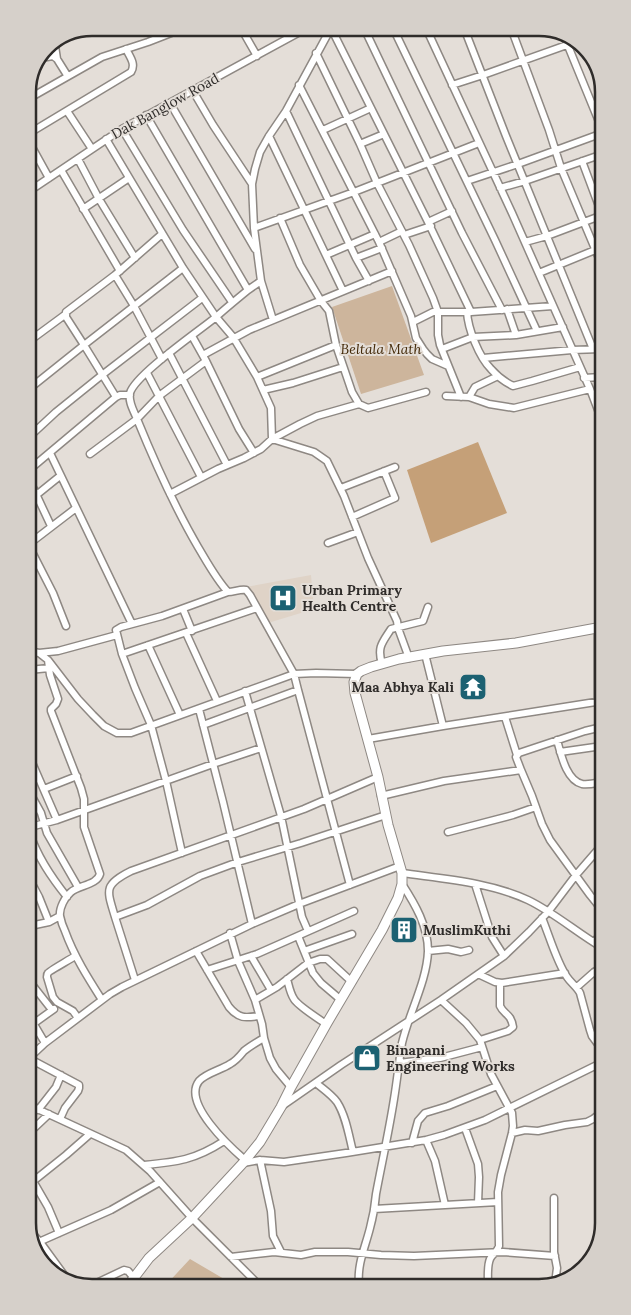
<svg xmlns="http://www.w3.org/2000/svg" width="631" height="1315" viewBox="0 0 631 1315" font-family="Lora,serif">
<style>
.built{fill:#dfd3c7}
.green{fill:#cdb59c}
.water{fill:#c5a078}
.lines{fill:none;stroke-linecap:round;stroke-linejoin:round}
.street-casing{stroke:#8e8883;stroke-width:9}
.secondary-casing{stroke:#8e8883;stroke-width:11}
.street{stroke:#fff;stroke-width:6}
.secondary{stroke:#fff;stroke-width:9}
.labels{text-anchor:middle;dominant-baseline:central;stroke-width:4;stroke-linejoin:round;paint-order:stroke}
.street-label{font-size:14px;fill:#2f2c2a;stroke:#e4ded8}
.park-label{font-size:14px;font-style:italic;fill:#432908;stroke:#e4ded8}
.poi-label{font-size:14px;font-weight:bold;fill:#2f2c2a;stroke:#e4ded8;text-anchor:start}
.rim{fill:none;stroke:#2f2c2a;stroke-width:2.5}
</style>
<rect width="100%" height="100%" fill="#e4ded8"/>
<path class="built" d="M311,575l3,34 -46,14 -22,-36z"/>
<path class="green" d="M392,286l32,89 -63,19 -29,-87z
M190,1259l46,27 -72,1z"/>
<path class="water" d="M478,442l29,71 -76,30 -24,-73z"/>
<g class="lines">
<defs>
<path id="street" d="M241,28l16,28
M331,28l97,194 43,90
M364,28l98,205 40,77
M393,28l102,212 42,91
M426,28l86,185 78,176 11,29
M464,28l42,108 87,213
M511,28l38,102 12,38 40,95
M564,36l36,88
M52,44l3,2 2,13
M316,53l44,91 17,39 32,62 24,53 5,14v23l2,10 21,52
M41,58l12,-2 4,3 10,16
M299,85l80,157 32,74 5,22 7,11 4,5 5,5 16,7
M452,85l31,-10 95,-34
M193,91l20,34 39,59
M28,99l74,-42 46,-15 36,-14
M170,103l85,146
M67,111l25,38
M286,111l70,147 13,23
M146,115l102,175
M122,129l61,101 49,72
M323,130l48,-22
M28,134l103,-62c5,-8 -1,-15 -5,-23
M269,136l74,155
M106,139l77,129 33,49 17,20 24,40 14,31 1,31 42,13 13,9 17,35 24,62 29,63 1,7 11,30
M28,140l21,38
M360,144l24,-10
M78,159l21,40 36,59
M582,161l18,48
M61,170l59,101
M467,181l51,-17 82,-30
M500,188l25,-7 75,-26
M28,192l94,-63 185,-101
M83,209l46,-31
M280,218l20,47 21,36 8,10 7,34 16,47 7,12 9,4 58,-16
M428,222l24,-11
M254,228l100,-36 125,-49
M162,234l-47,41 -49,37v5l18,28 99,-77
M404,235l27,-9
M379,242l23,-11
M525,242l22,-6 53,-20
M326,255l49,-21
M356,258l26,-10
M539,273l61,-25
M115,275l19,31 28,53
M261,281l12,39
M507,309l9,26
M467,312c1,17 12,45 24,57 6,7 14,13 22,17l19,-5 48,-14
M413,322l20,-10h38l82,-6
M192,336l14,25 33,68 15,24
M28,342l38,-28
M442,349l31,-12 43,-2 47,-8
M169,353l58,112
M203,355l46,-25 143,-59
M483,358l89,-8 29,-1
M206,361l-47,35 -22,23c18,44 37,87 61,128 9,15 18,32 30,45 6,0 12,-3 18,-2l4,5 44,79 22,-1 41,1
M147,373l54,104
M257,377l79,-32
M584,378l17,-1
M29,389l55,-44 32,52
M263,390l30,-7 50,-16
M446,396l23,1 20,7 25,4 76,-19
M469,397l6,-10 23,-11
M29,437l27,-25 46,-37 100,-77
M50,453l82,171
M90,454l47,-35c-3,-8 -9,-17 -7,-26 5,-18 69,-62 86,-76 10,-9 21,-18 32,-27l13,-9 -7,-53 -2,-44 3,-15 5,-17 9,-16 17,-25 45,-83
M29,470l87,-73 4,-2h10
M29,479l22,47
M341,488l54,-21
M170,494l48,-25 26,-11 17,-9 11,-10 28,-15 17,-8 42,-12
M29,501l31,-25
M352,517l43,-19 -11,-27
M328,543l30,-11
M29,544l47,-36
M29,546l24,47 13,33
M183,609l9,22
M29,611l2,3
M598,627v75
M186,633l31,68
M148,645l32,70
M29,651l10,2 9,7 30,39 15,16 11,11 13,7h14l163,-59 4,16 -95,35
M39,653l19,-2 59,-16
M122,654l135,-46
M48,660l2,15 8,24 -2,5 -5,5v2l30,77 3,11v28l16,47c-3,11 -21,11 -29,18 -6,5 -12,16 -11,24 1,5 3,11 5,15 9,25 23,47 37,69
M382,664c-5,-17 0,-21 9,-35l32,-8 5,-14
M29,670l20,-2
M298,690l52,195
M245,691l36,125 21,101 6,14
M199,709l24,93 29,122
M505,717l12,38
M443,726l159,-25
M368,739l75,-13 -18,-72
M557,740c4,14 9,40 25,44 7,1 14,-1 20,-2
M560,752l42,-6
M30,758l27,62
M521,770l11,26 10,28 8,16 40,55 12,15
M378,777l-74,32 -173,62c-28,14 -24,19 -16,46l32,-12 53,-29 38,-14 63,-19 85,-28
M44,789l33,-13
M30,793l11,20 6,20 31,54
M381,796l63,-15 77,-11 -5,-13 3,-4 66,-22 17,-4
M30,827l27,-7 156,-56 48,-16
M448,832l65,-17 23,-8
M30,834c8,24 21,43 37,63
M182,853l-16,-72 -15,-56 -16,-37 -13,-34 -6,-24 5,-3 41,-11 66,-24
M402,873c42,6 87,9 126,27 27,13 49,33 75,48
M30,880l9,17 10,25
M475,884l17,53 12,19
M115,917l20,63
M542,918c7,17 15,45 25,59 4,6 10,10 13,16l10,37 2,6 11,15
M30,926l19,-4 11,-6
M230,933l8,28 17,39 7,24 2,14 6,20 6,11 15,18
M298,936l15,37 8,10 20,17
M594,942l9,-10
M196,951l33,56c10,12 16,11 30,9
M304,951l48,-17
M428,951l20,-2 13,3 8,-2
M75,956c-4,3 -26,15 -27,17 -1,1 -1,3 -1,4l6,20 4,5 16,9 5,7
M251,956l20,34
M207,970l50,-16 97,-43
M478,974l17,8 7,1 63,-10
M287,979c2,7 3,14 7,20 4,7 25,20 32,25
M30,982l22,28
M577,987l17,-15 9,-5
M255,1000l22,-13 31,-24 12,-4h7l25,23
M441,1000l25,23 14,17 11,34 21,39 1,13 -1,7 -11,42 -3,17 1,54c-2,7 -7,8 -9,13 -3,7 -2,18 -2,25
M30,1023l5,3 10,17
M33,1024l21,-15
M480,1040l28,-9 5,-4c-2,-14 -9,-12 -13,-21v-23
M30,1057l15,-14 65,-49 12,-7 130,-63 47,-20 101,-38
M30,1059l49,26v3l-1,3 -13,17 -5,11
M399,1063l41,-5 42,-11
M316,1083c7,6 15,11 21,19 9,14 12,34 16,50
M31,1106l95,44 24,21 42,47 68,68
M282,1106l59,-41 100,-65 63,-44 25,-24 19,-20 28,-37 26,-30
M38,1110l18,-23 5,-12
M465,1128l13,36 1,13 -1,26
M31,1131l18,-17
M512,1133l13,-3 13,1 27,-6 22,-3 6,-3 10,-8
M426,1140l9,21 10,44
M412,1143l6,-22 7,-8 23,-7 49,-20
M245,1160c-15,-13 -63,-57 -46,-79 7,-8 22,-11 31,-17 6,-3 10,-8 14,-13 6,-5 13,-9 20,-13
M260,1160l24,2 62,-9 80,-13 18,-5 41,-15 118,-58
M243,1163l17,-3 11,51 2,25 8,16
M144,1165c33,-3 51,-5 80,-24
M33,1181l15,26 11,26
M31,1183l35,-28 24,-21
M554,1198v54l3,16 -2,16
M374,1209l124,-7
M31,1232l9,10 27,37
M32,1245l79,-35 49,-28
M231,1257l43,-5 27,3 14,-3h33l33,3 33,1 89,-4 52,4
M557,1278h11
M359,1285c-2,-21 6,-37 11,-57 3,-11 5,-23 6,-34 6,-32 13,-63 18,-95 3,-18 5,-38 8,-56 7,-30 25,-62 26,-92 0,-25 -13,-47 -26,-67
M88,1287l36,-17 4,1 6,7"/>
<path id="secondary" d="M129,1287l1,-4 19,-25 43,-40 51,-55 17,-21 21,-35 10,-20 36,-64 55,-93 16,-32 4,-14v-11l-14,-48 -10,-48 -23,-84 -1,-11 3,-8 4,-3 10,-4 28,-8 44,-8 73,-8 86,-16"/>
</defs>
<use href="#street" class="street-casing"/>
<use href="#secondary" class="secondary-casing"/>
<use href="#street" class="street"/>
<use href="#secondary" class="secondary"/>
</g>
<defs>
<symbol id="hospital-square" viewBox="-11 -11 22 22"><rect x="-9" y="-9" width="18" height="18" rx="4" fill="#1c6172" stroke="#e4ded8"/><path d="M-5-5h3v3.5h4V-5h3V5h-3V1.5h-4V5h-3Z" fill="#fff"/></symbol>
<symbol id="temple-square" viewBox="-11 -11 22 22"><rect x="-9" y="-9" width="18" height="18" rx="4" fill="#1c6172" stroke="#e4ded8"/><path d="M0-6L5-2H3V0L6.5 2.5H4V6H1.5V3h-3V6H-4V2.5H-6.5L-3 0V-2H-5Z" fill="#fff"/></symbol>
<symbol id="building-square" viewBox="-11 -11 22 22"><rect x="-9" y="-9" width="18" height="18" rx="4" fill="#1c6172" stroke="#e4ded8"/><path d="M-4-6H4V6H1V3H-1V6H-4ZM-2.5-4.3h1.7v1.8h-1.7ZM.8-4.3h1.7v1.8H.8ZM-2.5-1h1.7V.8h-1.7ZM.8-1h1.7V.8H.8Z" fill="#fff"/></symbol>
<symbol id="shop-square" viewBox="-11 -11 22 22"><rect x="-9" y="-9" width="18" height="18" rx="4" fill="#1c6172" stroke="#e4ded8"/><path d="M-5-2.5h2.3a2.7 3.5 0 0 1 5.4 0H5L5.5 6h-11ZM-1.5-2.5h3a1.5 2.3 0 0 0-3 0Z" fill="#fff"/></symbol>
</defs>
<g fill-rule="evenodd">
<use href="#hospital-square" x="267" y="582" width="32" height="32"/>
<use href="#temple-square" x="457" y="671" width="32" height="32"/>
<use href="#building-square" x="388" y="914" width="32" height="32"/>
<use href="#shop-square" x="351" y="1042" width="32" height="32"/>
</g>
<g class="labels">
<g class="street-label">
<text transform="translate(165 106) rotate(-29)">Dak Banglow Road</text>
</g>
<g class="park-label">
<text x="381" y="349">Beltala Math</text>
</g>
<g class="poi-label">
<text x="302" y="590">Urban Primary<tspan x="302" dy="16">Health Centre</tspan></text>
<text x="454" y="687" text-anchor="end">Maa Abhya Kali</text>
<text x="423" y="930">MuslimKuthi</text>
<text x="386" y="1050">Binapani<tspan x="386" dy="16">Engineering Works</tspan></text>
</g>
</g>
<path d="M0 0H631V1315H0ZM92 36H539A56 56 0 0 1 595 92V1223A56 56 0 0 1 539 1279H92A56 56 0 0 1 36 1223V92A56 56 0 0 1 92 36Z" fill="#d6d0ca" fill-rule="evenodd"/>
<path class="rim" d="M92 36H539A56 56 0 0 1 595 92V1223A56 56 0 0 1 539 1279H92A56 56 0 0 1 36 1223V92A56 56 0 0 1 92 36Z"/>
</svg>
